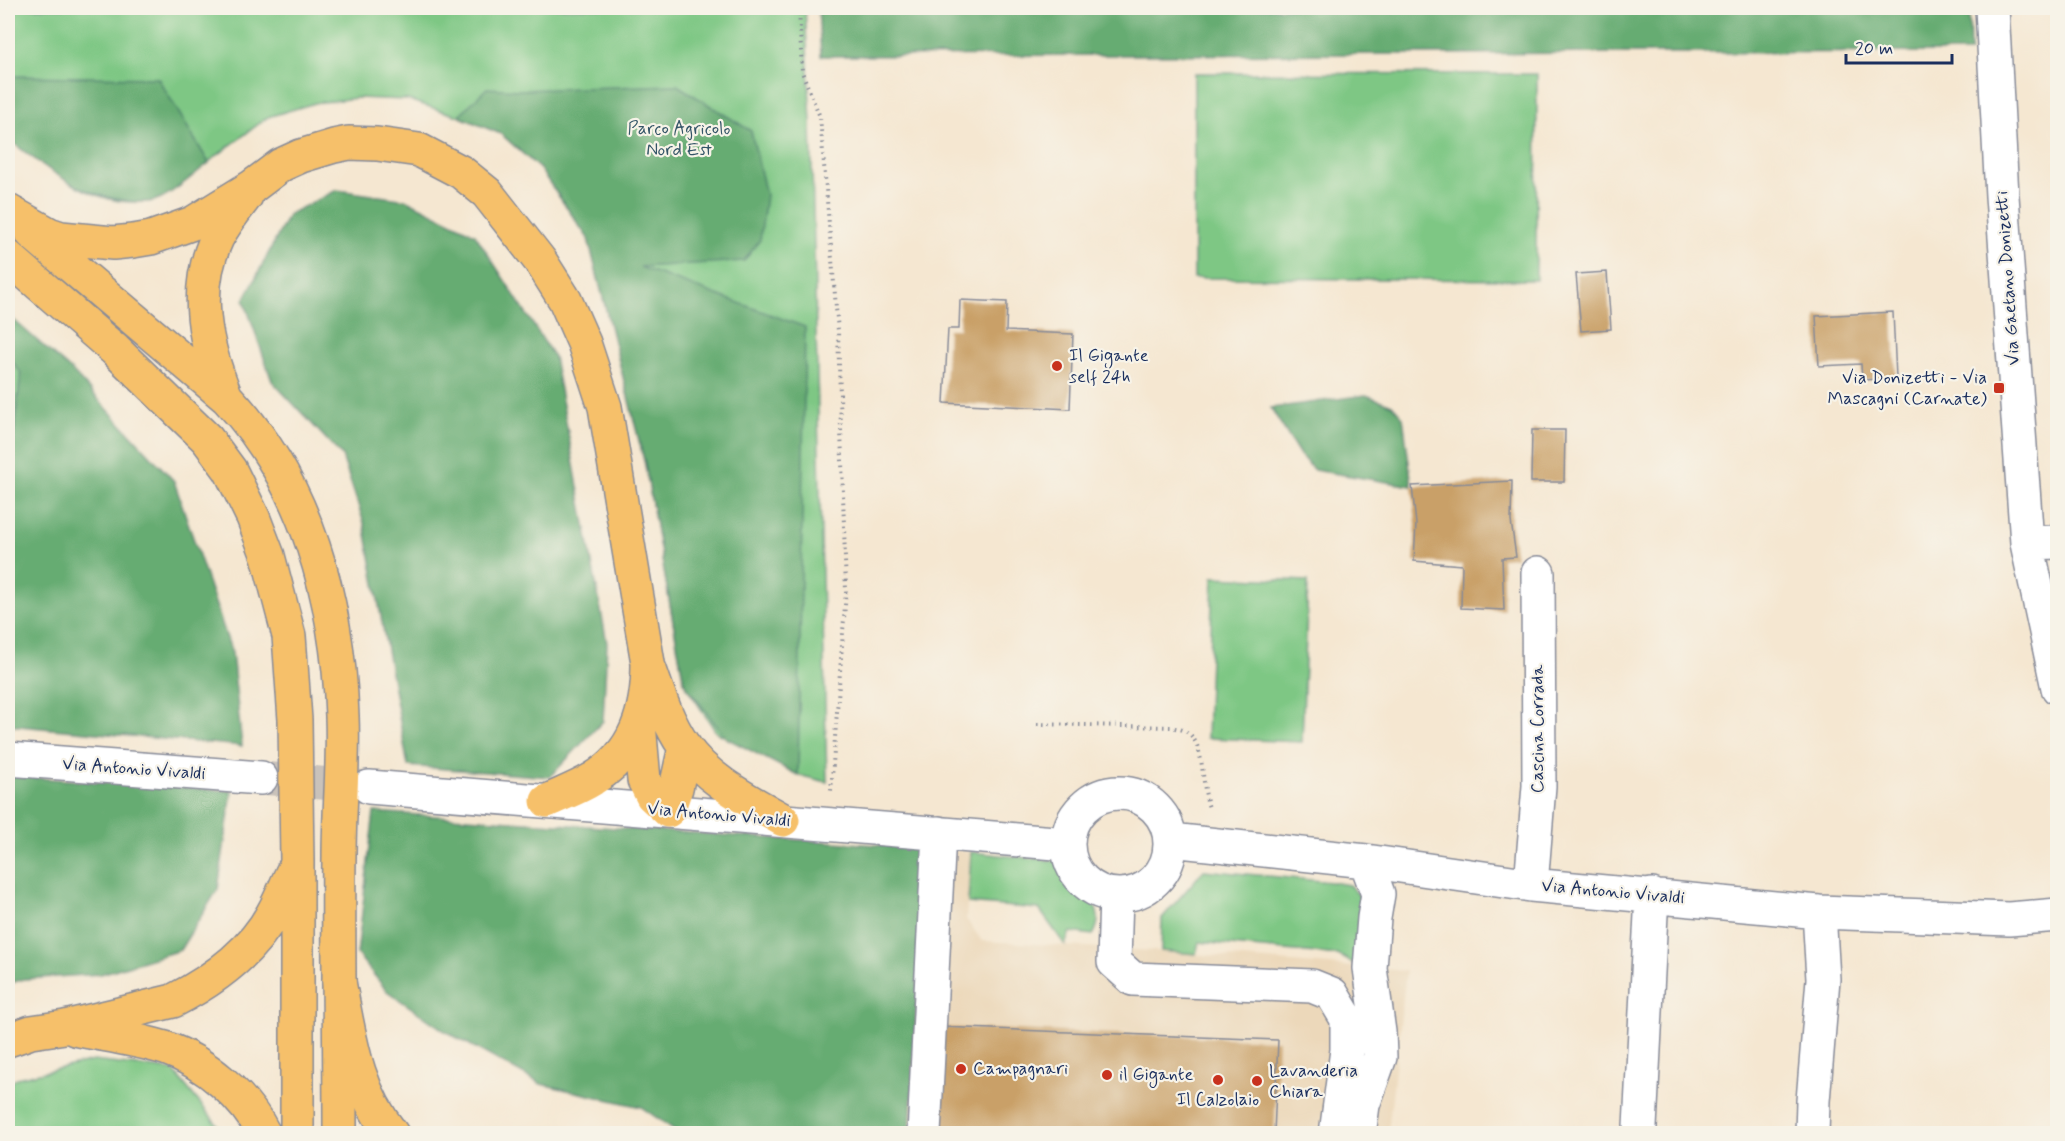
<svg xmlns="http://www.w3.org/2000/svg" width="2065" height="1141" viewBox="0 0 2065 1141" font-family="Mynerve,sans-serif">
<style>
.built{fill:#ecd8ba}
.green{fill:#7ec784;stroke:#4c7b71;stroke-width:1.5}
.forest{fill:#66ac72;stroke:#406e68;stroke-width:1.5}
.building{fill:#c9a067}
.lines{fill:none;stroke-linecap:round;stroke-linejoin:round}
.minor-tunnel{stroke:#c9c2ba;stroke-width:33;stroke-dasharray:33 16;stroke-linecap:butt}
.minor-casing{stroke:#888b98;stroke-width:36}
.major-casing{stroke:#888b98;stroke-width:36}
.highway-casing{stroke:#888b98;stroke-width:36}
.path{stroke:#888b98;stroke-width:4;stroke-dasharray:1.5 4.5;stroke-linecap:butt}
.minor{stroke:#fff;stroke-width:33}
.major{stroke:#f6c06b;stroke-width:33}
.highway{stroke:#f6c06b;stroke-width:33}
.poi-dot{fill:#c8321e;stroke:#f7f3e8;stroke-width:2}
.labels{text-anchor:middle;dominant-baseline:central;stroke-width:4.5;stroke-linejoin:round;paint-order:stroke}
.park-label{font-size:18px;fill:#345568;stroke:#f7f3e8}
.street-label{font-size:18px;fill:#1b2f5e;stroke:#f7f3e8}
.poi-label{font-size:18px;fill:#1b2f5e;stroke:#f7f3e8;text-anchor:start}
</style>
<rect width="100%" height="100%" fill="#f7f3e8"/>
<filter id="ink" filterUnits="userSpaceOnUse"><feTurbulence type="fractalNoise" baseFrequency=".0167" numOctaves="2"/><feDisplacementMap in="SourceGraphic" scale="12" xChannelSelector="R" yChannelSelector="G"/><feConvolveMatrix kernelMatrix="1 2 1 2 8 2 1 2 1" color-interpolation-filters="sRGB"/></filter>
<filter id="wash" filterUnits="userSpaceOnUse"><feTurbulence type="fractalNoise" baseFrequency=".008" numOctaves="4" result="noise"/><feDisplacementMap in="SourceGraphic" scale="24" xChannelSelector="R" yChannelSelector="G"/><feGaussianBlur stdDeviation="1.35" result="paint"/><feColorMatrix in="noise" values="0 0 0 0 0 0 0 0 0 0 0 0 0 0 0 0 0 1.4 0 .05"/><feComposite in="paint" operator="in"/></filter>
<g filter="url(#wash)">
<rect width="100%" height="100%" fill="#f5e7d1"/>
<path class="built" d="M924,848l47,4 -5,67 16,22 171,10 253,20 -18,162 -478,1z"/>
<path class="green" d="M8,8h797l6,115 16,659 -29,-7 -82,-43 -32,-49 -39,-219 -57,-226 -48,-69 -39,-35 -43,-18 -50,-16 -51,-2 -42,5 -47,14 -107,81c-56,19 -112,-28 -153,-59z
M1194,73l343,1 -1,206 -342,-2z
M8,356l13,16 -13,114z
M1213,577l95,4 -6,161 -95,-4z
M971,852l86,9c5,10 10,21 17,29 5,4 11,6 16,10 10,10 10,24 3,35l-23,-3 -5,13 -26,-36 -71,-6z
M1204,870l128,12 17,3 10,10 3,41 -2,31 -22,-12 -139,-13 -3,12 -35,-3 1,-33z
M93,1061l80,9 51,63h-216v-48l9,-7z"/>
<path class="forest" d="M818,8h1151l1,44 -1149,4z
M8,76l150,2 51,85c-15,11 -31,27 -48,35 -11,6 -21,4 -32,3 -52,-6 -81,-32 -121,-62z
M677,85l74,46 15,64 -6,45 -16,21 -104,6 165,60 -7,448 -72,-37 -42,-55 -39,-219 -57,-226 -48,-69 -39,-35 -43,-18 29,-28 31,2z
M337,190l70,10 68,34 79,123 53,286 -4,78 -53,56 -142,-11 -44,-243 -22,-67 -70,-75 -28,-81 45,-86z
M8,315l64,56 102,110 58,172 10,93 -234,-21v-239l13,-113 -13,-17z
M1366,395l26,10 11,12 9,69 -98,-16 -14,-15 -29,-47z
M8,776l224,15 -14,98 -38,61 -79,24 -77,5 -16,5z
M374,812l550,36 -14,285h-231l-38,-26 -100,-23 -96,-53 -58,-40 -30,-37z"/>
<g id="blocks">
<path class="building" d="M1607,272l4,57 -30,2 -5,-57z
M960,300l47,2 -1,29 67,3 -3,75 -126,-6 4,-74h11z
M1893,312l3,66 -34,2 -1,-16 -42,2 -3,-50z
M1532,430h33l-1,52h-33z
M1512,481l-1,40 5,36 -14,1 2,52 -43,-2 1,-43 -48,-4 2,-37 -4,-38z
M940,1027l338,13 -4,94h-339z"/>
</g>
</g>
<g filter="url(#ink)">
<use href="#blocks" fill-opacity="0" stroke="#888b98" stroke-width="1.5"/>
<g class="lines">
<path class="minor-tunnel" d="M261,778l108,9"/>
<defs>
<path id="minor" d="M1992,8l10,188 25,347 31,145
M2027,543l31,-1
M8,759l253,19
M369,787l699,57
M1068 844a51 51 0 1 1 102 0a51 51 0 1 1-102 0Z
M1171,840l195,21 165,24 288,27 190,7 49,-4
M1531,885l8,-99 -1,-213
M1116,895l-2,67 19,17 179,7 20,8 15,25v31l-11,84
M1640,1127l12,-232
M924,1134l15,-301
M1359,1134l4,-29 17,-48 -1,-25 -9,-64 4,-50 4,-24 -12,-33
M1812,1134l1,-33 10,-122 -4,-67"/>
<path id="major" d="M8,211l41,23 12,4 52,5 20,-2 18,-3 42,-15 60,-37 28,-21 20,-9 33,-10 15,-3 28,1 42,6 42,22 26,21 54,69 24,38 19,43 21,64 43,256c0,48 -12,90 -55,116 -14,9 -31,15 -46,22
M32,233l195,165c80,85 111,203 115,318 2,46 -3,94 -3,140 -1,93 1,185 1,278
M8,257l107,93 92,89 23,31 23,47 15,39 21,80 6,84 2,141v273
M226,397c-21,-51 -34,-106 -9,-159 8,-15 19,-29 29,-42
M650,670c9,26 18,53 34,76 23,34 64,54 99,74
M639,724l5,56 8,16 16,15 8,-23 9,-41
M75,1029c30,6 62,10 90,19 40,14 80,48 99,86
M8,1040l23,-8 34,-5 108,-26c39,-20 79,-49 100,-88 8,-14 13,-28 20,-42"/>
<path id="highway" d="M339,982c11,55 16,106 53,152"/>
</defs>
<use href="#minor" class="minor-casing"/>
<use href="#major" class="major-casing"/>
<use href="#highway" class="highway-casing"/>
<path class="path" d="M799,8l3,64 18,45 18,214 8,261 -15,199
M1037,724l134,3c4,1 10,2 14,4 22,11 15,57 25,79"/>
<use href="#minor" class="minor"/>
<use href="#major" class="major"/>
<use href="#highway" class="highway"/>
</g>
</g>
<g class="poi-dot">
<circle cx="1057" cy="366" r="6"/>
<rect x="1993" y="382" width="12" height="12" rx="3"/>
<circle cx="961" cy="1069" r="6"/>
<circle cx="1107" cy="1075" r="6"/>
<circle cx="1218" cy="1080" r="6"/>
<circle cx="1257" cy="1081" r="6"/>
</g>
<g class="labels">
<g class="park-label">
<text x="679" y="129">Parco Agricolo<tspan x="679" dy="21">Nord Est</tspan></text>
</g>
<g class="street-label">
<text transform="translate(2008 278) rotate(-94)">Via Gaetano Donizetti</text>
<text transform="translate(1538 729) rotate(-90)">Cascina Corrada</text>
<text transform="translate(134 769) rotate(4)">Via Antonio Vivaldi</text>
<text transform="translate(719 815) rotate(5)">Via Antonio Vivaldi</text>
<text transform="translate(1613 892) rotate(5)">Via Antonio Vivaldi</text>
</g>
<g class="poi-label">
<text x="1069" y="356">Il Gigante<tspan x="1069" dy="21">self 24h</tspan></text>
<text x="1987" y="378" text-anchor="end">Via Donizetti - Via<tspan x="1987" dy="21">Mascagni (Carnate)</tspan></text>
<text x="973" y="1069">Campagnari</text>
<text x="1269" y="1071">Lavanderia<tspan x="1269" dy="21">Chiara</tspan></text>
<text x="1119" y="1075">il Gigante</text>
<text x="1218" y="1100" text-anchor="middle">Il Calzolaio</text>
</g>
</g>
<rect width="2065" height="1141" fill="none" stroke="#f7f3e8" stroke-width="30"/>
<path d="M1846 54v9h106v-9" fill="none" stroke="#1b2f5e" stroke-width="3"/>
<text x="1855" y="54" font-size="18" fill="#1b2f5e" stroke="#f7f3e8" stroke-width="4.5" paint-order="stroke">20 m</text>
</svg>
